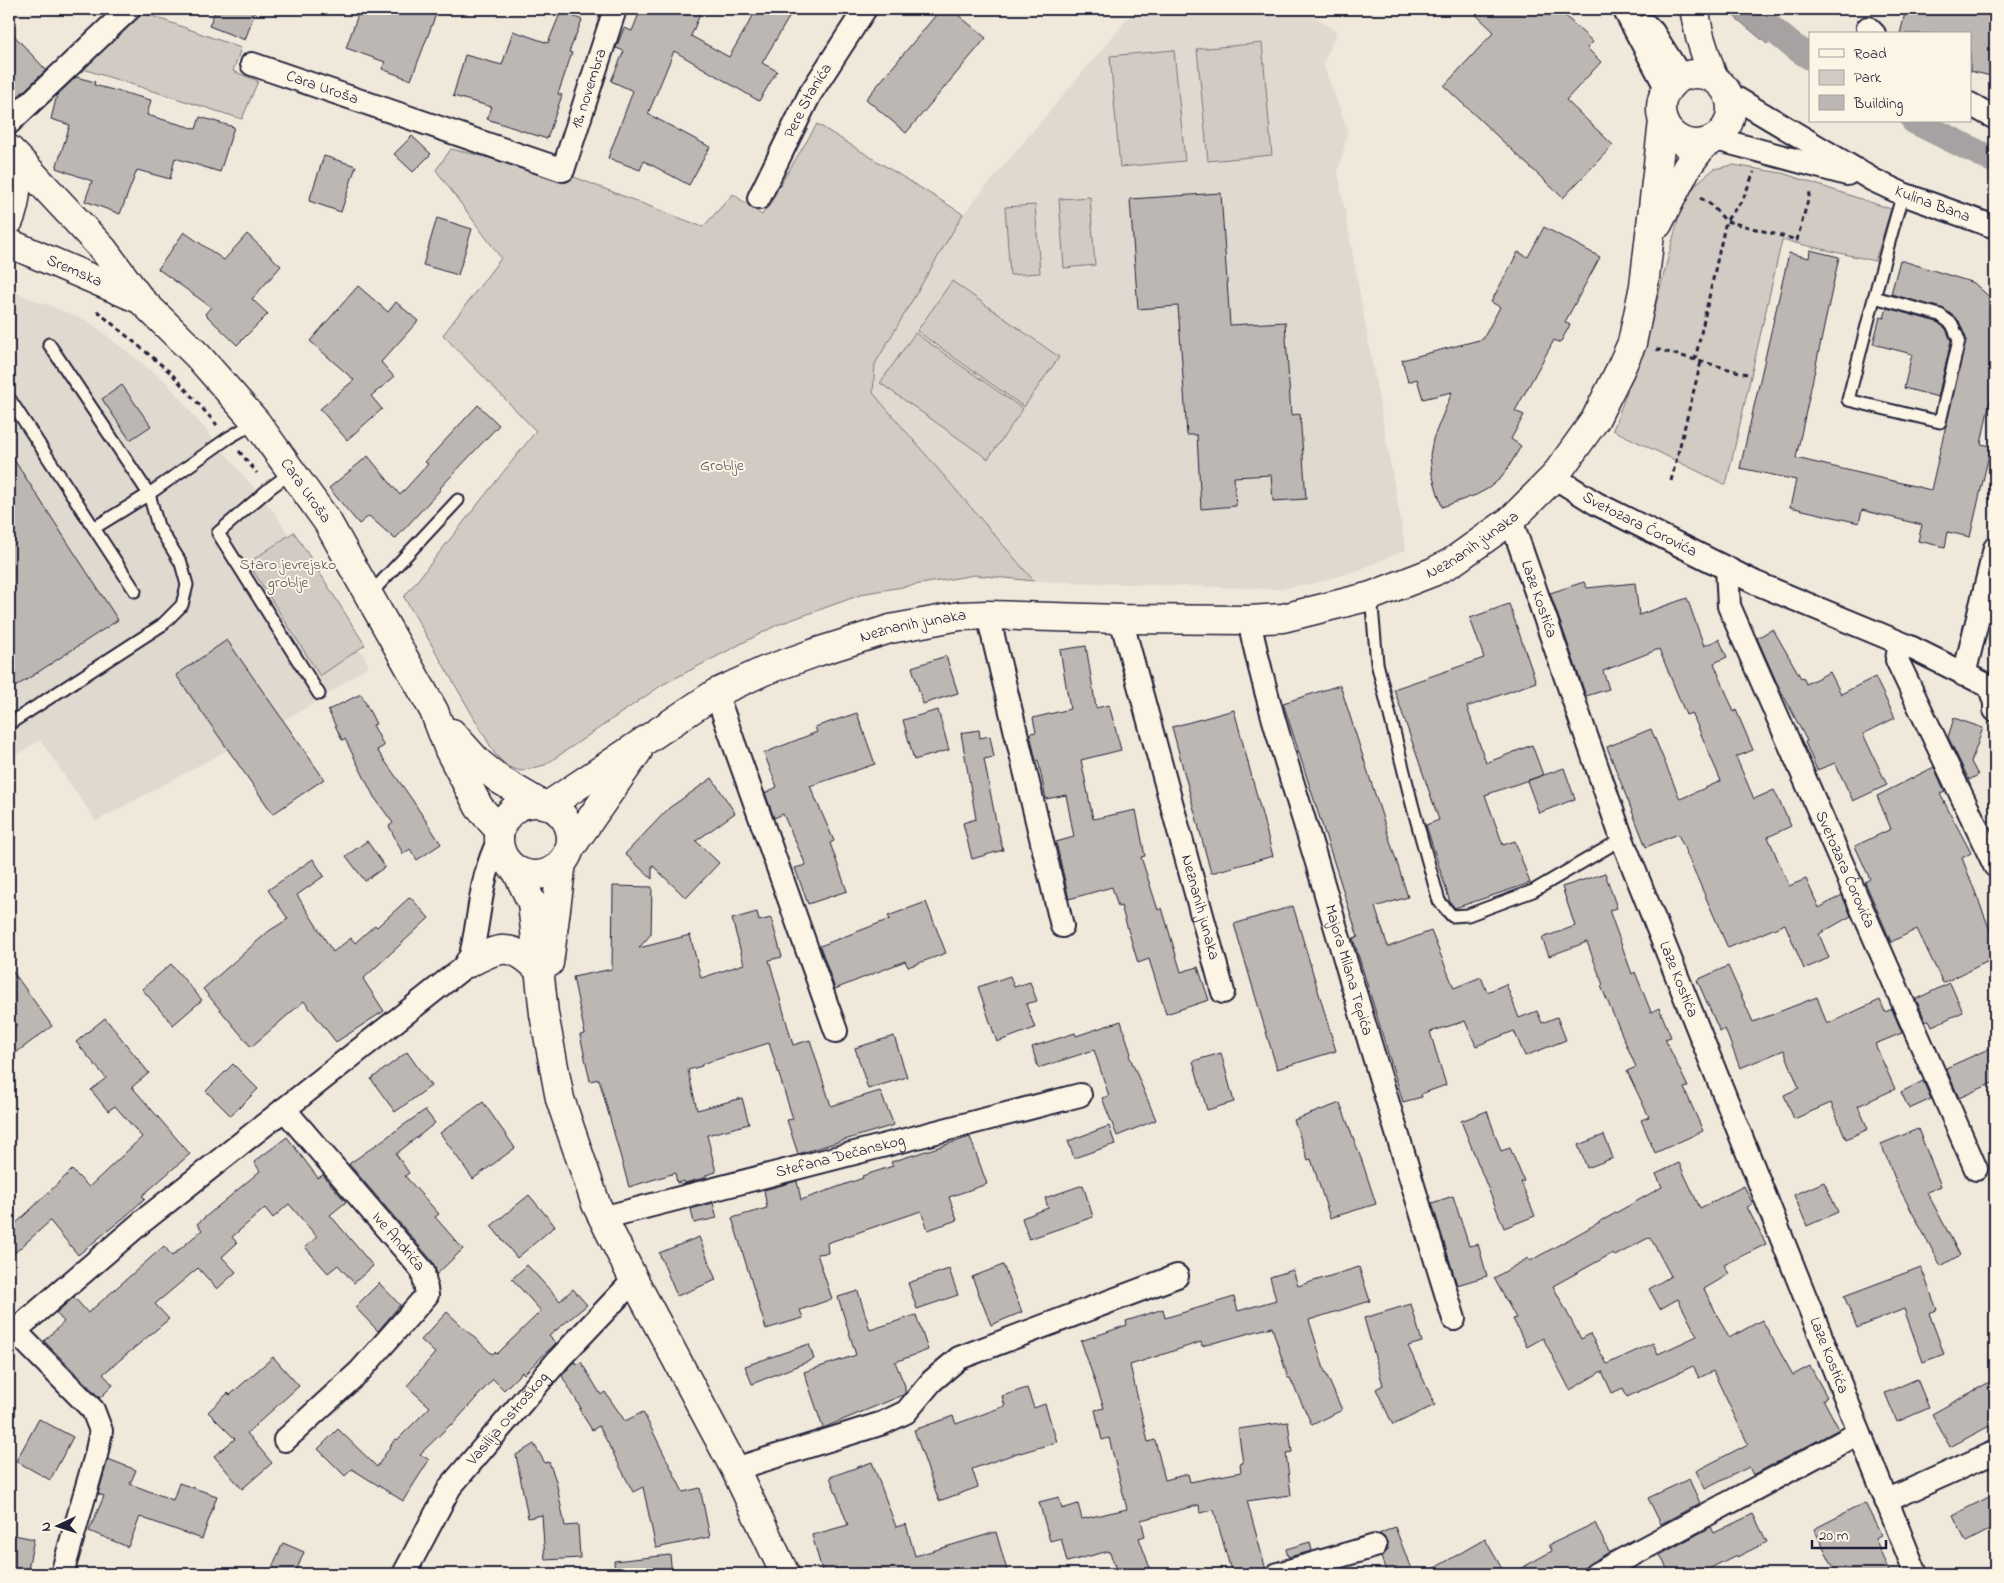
<svg xmlns="http://www.w3.org/2000/svg" width="2004" height="1583" viewBox="0 0 2004 1583" font-family="'Indie Flower',sans-serif">
<style>
.built{fill:#e0d9cf}
.green{fill:#d1cbc3;stroke:#7a767f}
.water{fill:#a6a2a2;stroke:#716f79}
.lines{fill:none;stroke-linecap:round;stroke-linejoin:round}
.canal{stroke:#a6a2a2;stroke-width:26}
.building{fill:#bcb7b3;stroke:#22223b;fill-rule:evenodd}
.lane-casing{stroke:#22223b;stroke-width:15}
.street-casing{stroke:#22223b;stroke-width:26}
.secondary-casing{stroke:#22223b;stroke-width:31}
.path{stroke:#22223b;stroke-width:3;stroke-dasharray:5 4;stroke-linecap:butt}
.lane{stroke:#fcf5e5;stroke-width:11}
.street{stroke:#fcf5e5;stroke-width:22}
.secondary{stroke:#fcf5e5;stroke-width:28}
.labels{text-anchor:middle;dominant-baseline:central;stroke-width:4;stroke-linejoin:round;paint-order:stroke}
.street-label{font-size:16px;fill:#22223b;stroke:#fcf5e5}
.park-label{font-size:16px;fill:#575564;stroke:#fcf5e5}
</style>
<rect width="100%" height="100%" fill="#efe8db"/>
<filter id="ink" filterUnits="userSpaceOnUse"><feTurbulence type="fractalNoise" baseFrequency=".02" numOctaves="2"/><feDisplacementMap in="SourceGraphic" scale="10" xChannelSelector="R" yChannelSelector="G"/><feConvolveMatrix kernelMatrix="1 2 1 2 8 2 1 2 1" color-interpolation-filters="sRGB"/></filter>
<g filter="url(#ink)">
<path class="built" d="M1136,9h168l33,23 -14,32 25,67 -10,41 68,378 -50,21 -40,12 -40,6 -242,-8 -161,-188 2,-29 88,-150z
M9,290l79,31 78,61 109,131 94,152 -52,37 -221,119 -56,-81 -31,20z"/>
<path class="green" d="M144,13l97,35 -8,23 25,10 -16,38 -159,-50z
M1262,43l10,112 -64,6 -11,-112z
M1174,50l11,111 -65,6 -10,-111z
M817,124l146,90 -88,150 -2,29 161,188 -59,-6 -109,18 -89,32 -115,60 -117,80 -24,6 -13,-4 -13,-13 -91,-157 132,-166 -93,-96 58,-77 -65,-88 15,-21 123,28 129,50 30,-33 29,21z
M1733,165l49,8 109,36 -16,52 -93,-21 -56,245 -113,-55 36,-99 33,-127 16,-22 16,-13z
M1090,197l5,68 -31,3 -5,-69z
M1035,205l5,68 -30,2 -5,-68z
M952,281l107,76 -35,50 -107,-76z
M915,333l108,76 -35,50 -108,-76z
M294,532l71,113 -45,31 -72,-113z"/>
<path class="water" d="M1725,9h35l21,17 -14,18z"/>
<g class="lines">
<path class="canal" d="M1748,9l45,37 17,11
M1914,121l81,40"/>
</g>
<path class="building" d="M216,9h40l-11,31 -36,-14z
M360,9h78l-27,71 -29,-11 3,-7 -39,-14z
M641,9h61l-11,27 38,21 28,-48h37l-32,54 15,8 -18,30 -85,-50 -26,63 62,33 -21,38 -45,-24 -4,9 -32,-12 25,-67 -22,-10 13,-30 -8,-3 8,-20 8,3z
M941,9h10l35,29 -80,95 -40,-34z
M1470,9h88l35,33 -6,6 14,14 -35,38 47,45 -50,53 -119,-112 50,-54z
M1906,9h79l10,2v66l-25,-6v-37h-70z
M561,11l21,9 -13,32 3,1 -14,41 4,1 -15,44 -60,-20 5,-12 -39,-11 12,-41 37,10 11,-34 35,12z
M9,30l37,40 -37,35z
M76,77l19,5 -1,3 57,15 -4,15 49,14 4,-12 34,10 -14,45 -45,-14 -5,21 -33,-9 -17,44 -35,-13 7,-20 -36,-13 14,-43 -19,-6 6,-24z
M412,136l19,18 -18,18 -19,-18z
M324,156l32,10 -15,46 -32,-11z
M1221,193l9,132 55,-3 6,93 9,-1 6,85 -33,2 -2,-26 -37,2 2,29 -35,3 -4,-74h-10l-9,-129 -40,3 -8,-110z
M437,218l35,11 -14,46 -35,-10z
M1544,227l56,30 -35,65 5,3 -10,18 -6,-3 -39,71 9,4 -13,24 10,7 -10,17 -9,14 -13,11 -13,7 -34,12 -10,-33 -2,-19 3,-16 19,-47 -29,7 -6,-20 -9,3 -6,-22 81,-21 17,-32 -9,-5 27,-50 10,5z
M184,232l40,28 23,-26 34,32 -29,33 16,15 -31,31 -32,-31 6,-7 -53,-38z
M1810,250l29,7 -43,201 135,32 35,-152 -7,-17 -15,-12 -53,-15 9,-34 74,23 21,19v74l-14,68 10,2 -21,91 -22,-5 -3,15 -27,-6 4,-16 -60,-15 -3,13 -69,-16 6,-27 -56,-12 49,-215 20,5z
M358,286l30,26 8,-10 22,19 -37,41 13,15 -23,19 11,13 -35,31 -27,-31 34,-29 -44,-39z
M1887,308l50,14 9,7 5,12 -13,56 -34,-9 8,-34 -39,-10 7,-27 4,1z
M122,385l29,41 -21,14 -28,-41z
M478,405l21,20 -59,63 1,1 -46,50 -26,-23 -10,8 -30,-36 39,-32 32,39 28,-31 -3,-2z
M9,452l109,168 -109,71z
M1584,582l3,6 48,-5 4,32 48,-17 17,48 15,-7 8,18 -13,6 20,49 2,-2 17,40 -17,7 18,42 20,-9 17,36 -23,11 21,49 17,-7 13,29 23,-13 9,21 -32,18 10,24 -25,11 -19,-45 -57,24 -50,-114 -32,13 -39,-100 44,-18 29,70 41,-18 -29,-68 -6,2 -27,-66 -56,22 6,18 -23,7 -36,-103z
M1509,604l27,78 -69,25 19,56 46,-18 11,30 -58,20 18,50 12,-4 15,42 -75,25 -5,-6 -24,-77 13,-5 -45,-131 90,-31 -14,-40z
M1773,629l28,49 2,-1 3,7 24,-12 11,22 34,-17 20,41 -32,16 24,51 -34,16 -18,-38 -18,7 -12,-28 2,-1 -31,-60 -19,-43z
M227,640l97,139 -51,35 -97,-139z
M1086,646l10,62 13,-3 12,45 -40,10 12,59 43,-9 9,46 -4,1 17,53 4,-2 19,64 17,-5 11,33 -43,14 -17,-55 -11,4 -17,-57 -3,1 -6,-20 -43,12 -13,-57 18,-5 -8,-42 -20,4 -8,-39 -2,1 -6,-28 6,-1 -3,-14 37,-9 -10,-59z
M946,656l12,37 -35,11 -11,-37z
M1340,685l68,212 -33,10 13,40 43,-16 23,57 27,-11 6,15 19,-8 13,34 18,-7 5,12 15,-6 9,23 -41,16 -11,-25 -38,15 -11,-25 -35,11 16,53 -25,9 1,3 -19,5 -50,-164 5,-1 -75,-234z
M361,694l15,30 -3,1 11,21 -7,4 34,48 30,46 -24,16 -7,-11 -7,5 -14,-28 4,-3 -19,-26 -29,-58 -3,1 -14,-30z
M938,710l11,40 -35,10 -11,-40z
M1234,710l39,146 -62,17 -39,-146z
M857,713l18,51 -65,22 24,55 -4,2 17,48 -39,13 -13,-36 11,-3 -23,-51 -9,4 -9,-25 12,-6 -13,-34 53,-21 -2,-5z
M1954,718l29,10 -12,34 7,13 -9,5 -21,-43z
M979,730l1,8 10,-2 4,21 -10,2 11,58 8,33 -31,9 -9,-36 13,-4 -15,-86z
M1934,767l11,25 -5,2 31,59 -9,5 33,85v15l-52,25 -26,-54 -26,13 -26,-60 5,-3 -15,-33 36,-17 -14,-33z
M1564,768l11,31 -36,14 -12,-32z
M712,778l23,35 -39,28 23,22 -33,35 -34,-33v14l-27,-25 44,-46z
M367,841l18,26 -20,14 -19,-25z
M313,859l11,17 -27,19 36,57 18,-14 4,5 20,-18 2,2 33,-30 19,21 -66,61 21,32 -48,31 -32,-41 -53,46 -48,-58 66,-58 19,-12 -20,-29z
M1605,873l12,35 -8,2 23,64 3,-2 16,40 8,-4 12,29 -6,2 23,48 -4,1 19,43 -48,22 -14,-33 8,-3 -22,-46 9,-4 -35,-81 2,-1 -16,-43 -38,14 -7,-18 33,-12 -13,-39z
M613,886l39,1 -1,47 -12,14 51,-13 11,43 43,-14 -12,-45 25,-7 2,9 12,-3 11,39 -13,3 24,85 17,-5 21,66 49,-15 14,34 -96,29 -11,-34 6,-1 -24,-76 -67,21v2l-14,4 9,40 45,-12 7,26 -42,11 9,37 -10,3 1,2 -22,6 -1,-2 -7,2 -2,-10 -46,14 -30,-108 -9,2 -10,-46 5,-1 -12,-57 39,-8z
M926,902l20,51 -38,14 -3,-6 -70,28 -15,-43 70,-27 -2,-3z
M1293,906l43,145 -59,18 -43,-145z
M171,964l31,36 -29,25 -31,-36z
M9,966l43,60 -43,32v-28l8,-5 -8,-11z
M1728,966l25,56 64,-25 10,27 53,-24 5,12 7,-3 10,24 -27,11 20,45 -37,17 10,23 -22,10 -15,-36 -37,16 -10,-24 15,-7 -15,-38 -44,18 -15,-39 -5,3 -23,-52z
M1010,976l4,11 16,-5 7,19 -11,3 9,24 -38,14 -19,-55z
M1950,983l13,29 -31,14 -3,-6 -3,2 -10,-23z
M105,1018l44,55 -17,14 58,67 -48,42 3,2 -18,17 -49,40 -28,-34 -41,37v-28l63,-60 17,17 53,-50 -27,-31 -7,5 -17,-21 15,-12 -30,-36z
M1121,1021l10,33 -2,1 27,65 -39,16 -15,-38 7,-2 -15,-46 -56,18 -6,-21 43,-14 1,3z
M894,1036l13,41 -39,12 -13,-41z
M1995,1046v36l-36,16 -13,-30z
M407,1052l24,34 -36,26 -24,-33z
M1221,1053l13,49 -27,8 -14,-49z
M233,1064l25,25 -27,27 -25,-25z
M1923,1081l8,18 -22,10 -8,-17z
M483,1102l32,46 -42,31 -33,-46z
M1340,1103l22,58 14,43 -46,14 -19,-59 -3,1 -14,-40z
M425,1110l10,13 -39,31 13,19 -4,3 34,38 -4,3 28,32 -26,25 -4,-12 -84,-98z
M1487,1111l14,40 9,-3 14,33 -3,1 14,34 -31,12 -43,-107z
M1109,1126l6,18 -41,14 -6,-17z
M1918,1129l23,57 -14,6 33,63 -19,11 -43,-80 -17,-42z
M1604,1135l9,23 -26,10 -9,-23z
M287,1137l31,41 5,-3 23,27 -16,13 43,51 -19,17 -16,-18 -10,8 -23,-26 12,-10 -28,-33 -16,14 -8,-10 -33,29 5,6 -15,14 14,15 -19,17 -19,-21 -43,36 14,15 -66,55 10,11 -13,13 -56,-57 20,-19 -8,-9 18,-16 14,16 76,-67 8,10 30,-26 -5,-6 63,-53 -6,-9z
M970,1137l17,47 -38,13 8,23 -29,10 -7,-19 -94,32 1,10 -11,1 15,45 -32,11 3,8 -37,11 -34,-111 35,-10 -3,-18 33,-9 4,19 62,-22 -1,-2 31,-10 -2,-4z
M1679,1163l21,45 44,-22 9,18 -6,3 19,37 -42,21 5,9 -25,15 25,49 33,-18 31,55 17,-9 17,31 -4,2 16,30 -86,46 -4,-8 -44,22 -9,-18 52,-27 -35,-73 -14,7 -6,-12 -66,31 -4,-9 -11,5 -10,-22 -32,19 -27,-52 -16,9 -14,-28 3,-1 -22,-40 34,-20 2,3 132,-74 -6,-13zM1650,1237l21,39 -22,13 11,20 18,-10 19,37 -39,18 -5,-11 -46,21 -17,-30 -9,5 -28,-53 60,-33 2,3z
M1824,1182l14,30 -31,14 -13,-31z
M1083,1185l10,32 -64,22 -7,-21 26,-10 -3,-10z
M529,1195l26,31 -38,32 -26,-32z
M1453,1196l16,50 9,-2 9,32 -30,9 -25,-82z
M713,1203l4,15 -23,5 -3,-14z
M699,1237l17,43 -39,16 -18,-43z
M527,1265l33,36 13,-12 14,16 -38,31 7,7 -32,31 -2,-2 -18,18 -11,-11 -41,46 -1,-1 -31,30 9,6 -26,41 -51,-32 -7,7 -27,-27 20,-20 39,38 18,-28 2,1 33,-33 -23,-21 28,-33 -14,-13 26,-28 45,42 3,-2 2,2 44,-43 -29,-32z
M1003,1265l19,47 -31,13 -19,-48z
M1359,1267l11,34 -61,19 15,49 18,41 -30,15 -22,-47h-2l-16,-51 -70,19 -1,-4 -71,23 18,77 7,-2 10,40 23,-6 2,8 51,-10 -1,-8 3,-1 -5,-34 50,-7 4,30 -6,1 5,42 -44,6 19,69 -14,4h-20l-18,-64 -14,3 -1,-8 -58,15 4,16 -6,2 13,36h-34l-9,-23 -42,11 -6,-24 -11,3 -11,-39 20,-5 3,12 16,-5 4,15 45,-10 -18,-71 -7,2 -7,-30 9,-2 -23,-67 46,-16 -1,-4 37,-12 2,9 69,-21 4,14 38,-11 -6,-23 23,-7 5,16z
M1921,1267l16,43 -8,3 15,41 -21,8 -19,-53 -47,19 -13,-32z
M949,1269l9,26 -41,14 -9,-26z
M379,1283l21,22 -22,26 -23,-24z
M858,1291l12,39 46,-15 12,35 -33,12 10,24v7l-2,2 -80,33 -19,-56 52,-17 -18,-58z
M1411,1304l11,38 -14,4 27,59 -42,20 -17,-36 7,-4 -19,-67z
M809,1344l5,15 -62,25 -7,-18z
M273,1357l26,29 -52,47 25,30 -30,26 -28,-33 21,-17 -27,-27 20,-19 2,2z
M574,1362l3,2 4,-2 20,33 4,-3 20,29 18,-9 40,80 17,-4 10,49 -54,11 -13,-61 -10,5 -34,-66 -7,4 -13,-21 2,-1 -19,-32z
M1917,1379l12,29 -32,14 -12,-29z
M1995,1379v44l-45,24 -18,-33z
M1027,1388l7,20 11,-4 12,38 -37,11v-1l-48,17 6,18 -39,14 -25,-71 39,-14 3,8 49,-18 -3,-10z
M39,1419l34,18 -23,43 -34,-19z
M534,1444l11,19 4,-1 7,19 9,45 13,-1 2,33 -35,2 -3,-45 -14,3 -12,-63z
M108,1459l28,11 -6,14 43,16 6,-17 38,13 -15,43 -62,-22 -12,30 -39,-16 15,-35 -6,-2z
M872,1462l24,65 10,-3 9,32 81,-24 12,42h-185l-11,-39 36,-10 -18,-48z
M1689,1479l11,24 -39,21 -13,-26z
M1995,1494v33l-29,15 -13,-27z
M1865,1503l16,32 -6,3 15,36h-53l-23,-45z
M1753,1514l14,28 -30,15 -1,-2 -37,19h-29l-10,-19 51,-28 3,6z
M1595,1523l14,29 -24,15 -15,7h-59l41,-23 -3,-6z
M1395,1527l18,47h-26l-6,-17 7,-7v-7l-4,-6 -5,-3z
M9,1534l25,5 -7,35h-18z
M1485,1539l20,35h-81z
M1310,1542l2,9 -24,6 -2,-8z
M283,1543l21,9 -9,22h-26z
M670,1555l2,19h-57l-1,-13z"/>
<g class="lines">
<defs>
<path id="lane" d="M1874,297l66,18 12,9 7,16 -19,82 -92,-22c18,-69 34,-138 55,-206
M9,398l126,193
M292,472l-22,16 -52,45 101,161
M94,528l55,-34 79,-56 28,-16
M370,594l88,-94
M1371,596l6,67 35,141 27,97 13,15 16,-1 65,-24 89,-52
M9,724l153,-99 20,-20 5,-20 -6,-22 -23,-37 -9,-32 -100,-150"/>
<g id="street">
<path d="M1624,9l43,80"/>
<path d="M1647,26l6,6 28,45"/>
<path d="M1868,28l6,6"/>
<path id="s1" d="M252,64l311,106 52,-161"/>
<path id="s2" d="M1729,94l144,86 30,14 92,33"/>
<path d="M1970,104l25,14"/>
<path d="M9,123l120,-114"/>
<path d="M1716,139l131,35"/>
<path id="s3" d="M759,198l51,-104 55,-85"/>
<path id="s4" d="M1554,477l43,27 159,79 152,63 87,43"/>
<path id="s5" d="M1511,520l111,319 294,735"/>
<path id="s6" d="M1727,568l2,38 247,563"/>
<path d="M988,615l74,311"/>
<path id="s7" d="M1121,619l102,373"/>
<path id="s8" d="M1249,620c17,82 44,163 68,243 44,153 90,304 137,456"/>
<path d="M1900,643l-3,17 98,206"/>
<path d="M1964,675l31,-127"/>
<path d="M1990,687l5,16v7"/>
<path d="M716,693l120,338"/>
<path id="s9" d="M284,1109l139,162 4,24 -67,76 -75,69"/>
<path id="s10" d="M602,1218l478,-123"/>
<path d="M15,1331l78,79 8,21 -5,24 -34,119"/>
<path d="M9,1336l134,-115 326,-258c12,-43 9,-82 30,-123"/>
<path d="M735,1469l148,-46 23,-11 26,-31 27,-23 218,-82"/>
<path d="M1886,1501l109,-49"/>
<path id="s11" d="M404,1574l46,-87 108,-127 76,-80"/>
<path d="M1278,1574l97,-28"/>
<path d="M1596,1574l263,-141"/>
</g>
<g id="secondary">
<path d="M1694,9l6,28 13,41"/>
<circle cx="1696" cy="109" r="35"/>
<path id="s12" d="M15,155l88,94 37,50 58,57 58,66 71,99 107,190 15,39 30,57 21,24"/>
<path d="M9,221c7,-15 13,-58 1,-71"/>
<path d="M1658,224l29,-57 17,-23"/>
<path id="s13" d="M9,243l130,56"/>
<path d="M452,733l27,30 21,17 39,23"/>
<circle cx="535" cy="839" r="36"/>
<path id="s14" d="M549,805l167,-112 48,-22 53,-19 73,-23 70,-13 28,-1 133,4 128,1 34,-2 88,-22 62,-24 19,-10 59,-42 43,-43 41,-57 25,-50 12,-27 12,-57 19,-165"/>
<path d="M569,850l69,-99"/>
<path d="M516,870l16,33 12,111 16,85 36,105 38,76 101,189 50,105"/>
<path d="M469,963c30,-16 43,-21 69,6"/>
<path d="M549,963l13,-101"/>
</g>
</defs>
<use href="#lane" class="lane-casing"/>
<use href="#street" class="street-casing"/>
<use href="#secondary" class="secondary-casing"/>
<path class="path" d="M1700,198l8,4 18,19 71,19 14,-51
M97,311l74,62 46,52
M1656,349l91,25
M1695,360l31,-139 17,-22 11,-27
M239,451l18,22
M1671,481l30,-119"/>
<use href="#lane" class="lane"/>
<use href="#street" class="street"/>
<use href="#secondary" class="secondary"/>
</g>
</g>
<g class="labels">
<g class="street-label">
<text stroke="none"><textPath href="#s1" startOffset="74">Cara Uroša</textPath></text>
<text stroke="none"><textPath href="#s1" startOffset="414">18. novembra</textPath></text>
<text stroke="none"><textPath href="#s3" startOffset="109">Pere Stanića</textPath></text>
<text stroke="none"><textPath href="#s2" startOffset="232">Kulina Bana</textPath></text>
<text stroke="none"><textPath href="#s13" startOffset="71">Sremska</textPath></text>
<text stroke="none"><textPath href="#s12" startOffset="445">Cara Uroša</textPath></text>
<text stroke="none"><textPath href="#s4" startOffset="98">Svetozara Ćorovića</textPath></text>
<text stroke="none"><textPath href="#s14" startOffset="986">Neznanih junaka</textPath></text>
<text stroke="none"><textPath href="#s5" startOffset="84">Laze Kostića</textPath></text>
<text stroke="none"><textPath href="#s14" startOffset="410">Neznanih junaka</textPath></text>
<text stroke="none"><textPath href="#s6" startOffset="326">Svetozara Ćorovića</textPath></text>
<text stroke="none"><textPath href="#s7" startOffset="299">Neznanih junaka</textPath></text>
<text stroke="none"><textPath href="#s8" startOffset="364">Majora Milana Tepića</textPath></text>
<text stroke="none"><textPath href="#s5" startOffset="489">Laze Kostića</textPath></text>
<text stroke="none"><textPath href="#s10" startOffset="246">Stefana Dečanskog</textPath></text>
<text stroke="none"><textPath href="#s9" startOffset="175">Ive Andrića</textPath></text>
<text stroke="none"><textPath href="#s5" startOffset="894">Laze Kostića</textPath></text>
<text stroke="none"><textPath href="#s11" startOffset="188">Vasilija Ostroškog</textPath></text>
</g>
<g class="park-label">
<text x="722" y="466">Groblje</text>
<text x="288" y="565">Staro jevrejsko<tspan x="288" dy="18">groblje</tspan></text>
</g>
</g>
<rect width="2004" height="1583" fill="none" stroke="#fcf5e5" stroke-width="30"/>
<rect x="15" y="15" width="1974" height="1553" fill="none" stroke="#22223b" stroke-width="2" filter="url(#ink)"/>
<rect x="1809" y="32" width="162" height="90" fill="#fcf5e5" stroke="#a5a1a1"/>
<rect x="1819" y="49" width="25" height="8" fill="#fcf5e5" stroke="#a5a1a1"/>
<text x="1854" y="58" font-size="15" fill="#22223b">Road</text>
<rect x="1819" y="70" width="25" height="15" fill="#d1cbc3" stroke="#a5a1a1"/>
<text x="1854" y="82" font-size="15" fill="#22223b">Park</text>
<rect x="1819" y="95" width="25" height="15" fill="#bcb7b3" stroke="#a5a1a1"/>
<text x="1854" y="108" font-size="15" fill="#22223b">Building</text>
<g transform="translate(58 1526) rotate(266)" stroke="#fcf5e5" stroke-width="4" paint-order="stroke">
<path d="M0-4L9 19L0 12L-9 19Z" fill="#22223b"/>
<text y="-8" font-size="14" font-weight="bold" text-anchor="middle" fill="#22223b">N</text>
</g>
<path d="M1812 1540v8h74v-8" fill="none" stroke="#22223b" stroke-width="2.5"/>
<text x="1819" y="1540" font-size="15" fill="#22223b" stroke="#fcf5e5" stroke-width="4" paint-order="stroke">20 m</text>
</svg>
